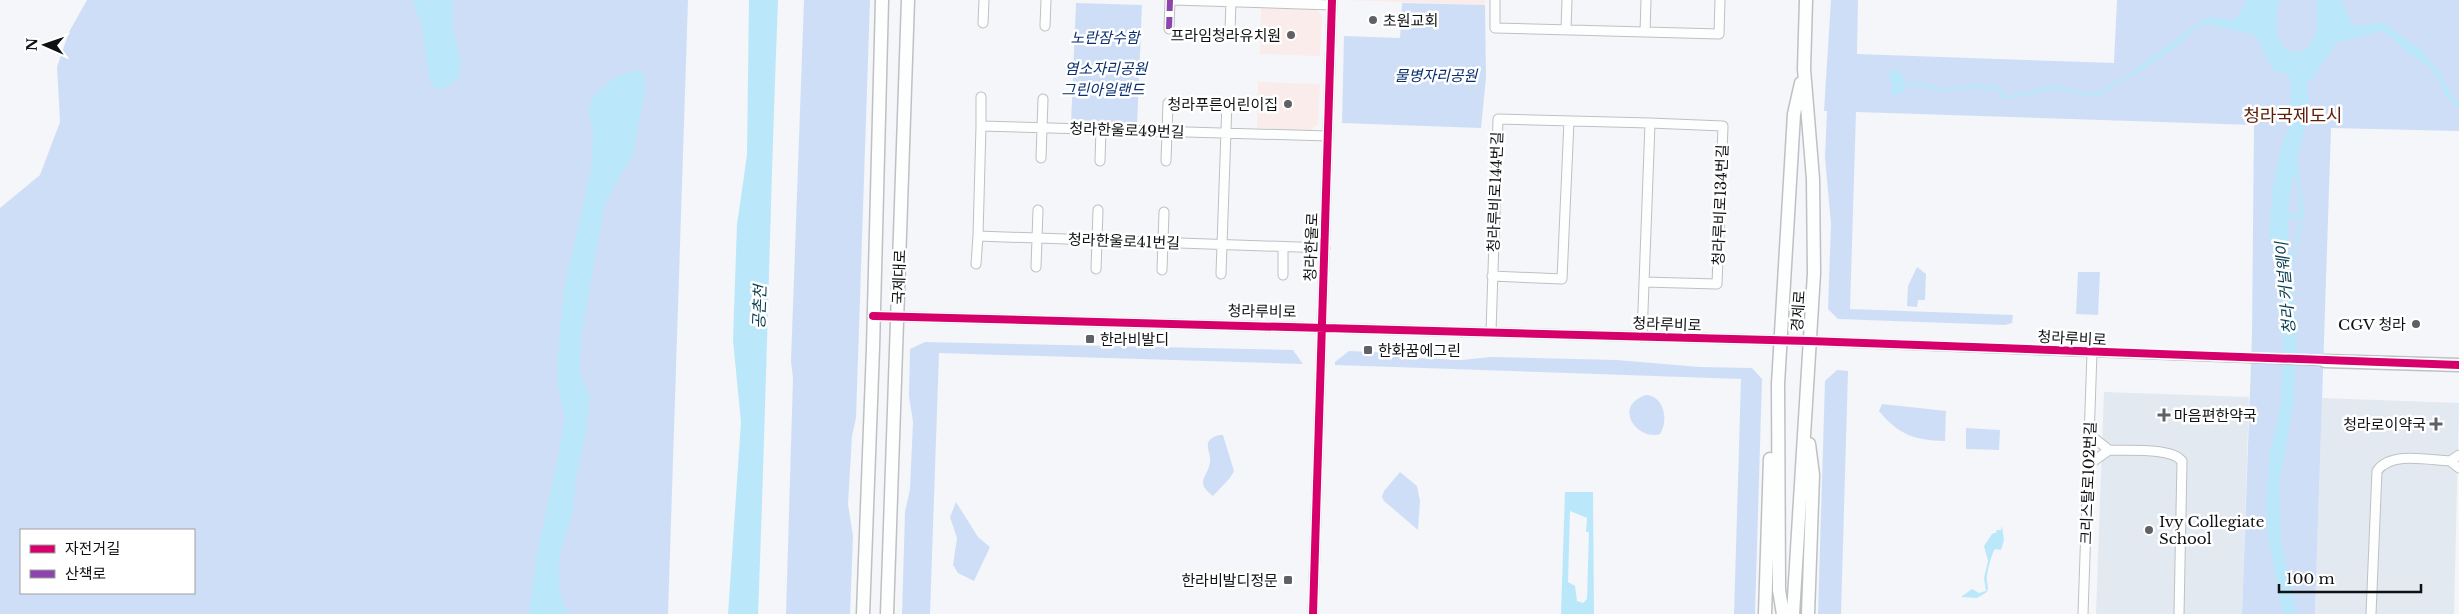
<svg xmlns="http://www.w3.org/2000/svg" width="2459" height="614" viewBox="0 0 2459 614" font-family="'Libre Baskerville','Noto Sans KR',serif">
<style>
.built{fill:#e3e9f1}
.education{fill:#faecea}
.green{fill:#cfdef7;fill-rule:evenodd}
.water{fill:#bbe7fa;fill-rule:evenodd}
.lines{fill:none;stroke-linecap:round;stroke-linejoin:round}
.stream{stroke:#bbe7fa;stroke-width:3}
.street-casing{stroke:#bfc0c3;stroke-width:11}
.secondary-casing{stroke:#bfc0c3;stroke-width:15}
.street{stroke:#fdfefe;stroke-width:9}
.secondary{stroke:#fdfefe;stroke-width:12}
.quiet{stroke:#8e44ad;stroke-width:6;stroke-dasharray:12 6;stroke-linecap:butt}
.cycleway-casing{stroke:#fff;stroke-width:11}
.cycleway{stroke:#d6006c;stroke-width:8}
.poi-dot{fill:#5f6164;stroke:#fff;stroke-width:2}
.labels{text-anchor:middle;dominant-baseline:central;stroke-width:5;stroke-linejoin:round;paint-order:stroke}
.poi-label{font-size:15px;fill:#0f1113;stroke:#fff;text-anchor:start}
.park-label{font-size:15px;font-style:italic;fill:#0a2e70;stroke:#fff}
.street-label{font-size:15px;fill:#0f1113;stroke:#fff}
.water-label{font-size:16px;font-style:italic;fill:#093e50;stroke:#fff}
.quarter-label{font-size:18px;fill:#5e1d06;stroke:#fff}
</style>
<rect width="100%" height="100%" fill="#f4f6f9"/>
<path class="built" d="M2104,392l145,5 -7,217h-146z
M2322,398l137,5 -5,211h-139z"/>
<path class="education" d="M1344,0h141v5z
M1261,8l55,1 6,7 -2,40 -60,-2z
M1258,82l62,2 -2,40 -7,6 -54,-2z"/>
<path class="green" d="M87,0h601l-20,614h-668v-406l40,-33 20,-53 -3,-55 12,-35zM21,530h173v63h-173z
M804,0h66l-14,418 -4,18 -4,68 5,32 -3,78h-64l7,-236 -2,-17z
M1831,0h27l-1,54 257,9 3,-63h342v131l-128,-3 -16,486h-73l10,-280 2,-209 -398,-13 -6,197 163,6 -1,8 -7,2 -167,-6 -10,-10 3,-85 -6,-66 2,-47h-3z
M1076,3l66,2 -5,121 -66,-2z
M1402,3l83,2 1,73 -5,50 -139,-5 2,-87 56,2z
M1917,267l9,7 -1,26h-7l-1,7 -10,-1 1,-20z
M2078,272h22l-2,43 -22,-1z
M925,342l368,8 10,14 -364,-11 -9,261h-28l3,-102 5,-23 3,-67 -4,-26 1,-47z
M1349,351l44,2 23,5 46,2 29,-3 126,3 83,7 52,1 10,11 -7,235h-21l7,-235 -406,-14v-3z
M1837,370l11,1 -7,243h-23l7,-233z
M1646,395c18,1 23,25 14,39 -23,7 -48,-28 -14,-39z
M1882,404l64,7 -1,30c-31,-1 -46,-6 -66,-30z
M1966,428l34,2 -1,20 -33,-1z
M1219,435h4l11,36 -4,7 -17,18c-20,-15 -4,-19 -3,-35 1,-11 -10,-20 9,-26z
M1400,472l17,14 3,15 -2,29 -34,-29 -2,-4 2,-6z
M956,502l22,35 12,10 -16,34 -16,-8 -5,-8 4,-27 -7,-21z"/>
<path class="water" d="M412,0h41l-1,25 9,36 -2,17 -14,10 -9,1 -7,-9 -7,-54z
M749,0h29c-8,205 -12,409 -20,614h-30l13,-192 -8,-82 4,-115 10,-70z
M2247,0h33c-21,64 49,76 35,0h26l12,24 4,2 26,-4 29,23 6,1 24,31 10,20 7,5 -2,6 -12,-13 -5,-13 -11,-15 -22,-15 -21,-19 -6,-2 -44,12 -24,37 -5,-1 3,31 -13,49 7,53 -5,30 -8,27 6,58 -3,75 -15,83 2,57 16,72h-14l-15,-77 -2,-33 4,-53 10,-42 4,-71 -4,-46 -11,-60 4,-48 7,-32 11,-31 -1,-43 -5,-5 -11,-1 -19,-37 -49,-11c-12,3 -19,14 -28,21 -9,7 -50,36 -57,35l82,-60 8,-3 24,3zM2293,178h4l2,36 -11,-1zM2288,219h12l-6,33 -5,1z
M1895,69l10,9 -1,13 -10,5 -4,-5 3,-4 -5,-13z
M635,70l9,3 1,16 -12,66 -18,29 -11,23 -24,136v31l10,23 -4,36 -11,50 -1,24 -15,51v31l9,25h-39l8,-61 23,-106 4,-31 -7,-34 1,-30 6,-63 27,-120 2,-36 -4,-20 3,-16 22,-19z
M1565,492h28l1,122h-33zM1570,511l17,7 -1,14h3l-2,67 -4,4 -6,-2 -2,-15 -7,-4z
M2002,526l2,14 -3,10 -6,-1c-3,3 -9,27 -8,31 0,6 2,6 0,12l-10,6 -16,-1 11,-8 7,4 7,-2 -2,-13 4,-17 -4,-15 8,-12 5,-2 -1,-2h5z"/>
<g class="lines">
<path class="stream" d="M1905,85l16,-1 21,6 36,-5 8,5 7,-4 5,2 4,8 8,1 45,-10 14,4 28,4 24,-15"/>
<defs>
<path id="street" d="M1173,0l159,5
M1495,0v28l150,4 1,-32
M983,23l1,-23
M1045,26l1,-26
M1169,29l1,-29
M1566,30l1,-30
M1230,31l1,-31
M1645,32l74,2 1,-34
M981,126v-29
M1041,158l2,-59
M1100,161l1,-31
M1166,161l2,-58
M1325,248l-347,-12 3,-110 347,10
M976,264l2,-28
M1036,267l2,-57
M1096,269l2,-59
M1162,270l2,-58
M1221,274l6,-172
M1283,275v-28
M1492,276l70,3 7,-158
M1644,282l73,2 6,-158 -73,-3
M873,316l936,25 516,20
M1491,332l7,-213 152,4 -8,214
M2089,434l20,16
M2109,450c18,1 62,-3 73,11l-3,153
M2450,461l9,7
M2450,461l9,-6
M2088,465l21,-15
M1313,614l19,-614
M2083,614l9,-262
M2371,614l6,-143c14,-20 51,-11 73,-10"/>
<path id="secondary" d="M2325,361l134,4
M863,614l10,-266 9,-348
M887,614l21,-614
M1765,614l5,-155
M1783,614l-4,-24 -1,-206 16,-270 7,-31
M1793,614l21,-341 -1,-94 -9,-110 2,-69
M1808,614l5,-139 -4,-31"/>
</defs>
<use href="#street" class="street-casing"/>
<use href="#secondary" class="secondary-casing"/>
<use href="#street" class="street"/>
<use href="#secondary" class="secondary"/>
<path class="quiet" d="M1169,29l1,-29"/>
<defs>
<path id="cycleway" d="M873,316l936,25 650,24
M1313,614l19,-614"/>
</defs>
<use href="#cycleway" class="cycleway-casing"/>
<use href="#cycleway" class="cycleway"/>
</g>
<g class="poi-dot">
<circle cx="1373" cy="20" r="5"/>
<circle cx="1291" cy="35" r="5"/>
<circle cx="1288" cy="104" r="5"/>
<circle cx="2416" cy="324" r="5"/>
<rect x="1085" y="334" width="10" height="10" rx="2.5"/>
<rect x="1363" y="345" width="10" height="10" rx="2.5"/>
<path d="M2161.5 407.5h5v5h5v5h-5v5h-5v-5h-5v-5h5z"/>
<path d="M2433.5 416.5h5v5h5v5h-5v5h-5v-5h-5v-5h5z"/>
<circle cx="2149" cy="530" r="5"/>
<rect x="1283" y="575" width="10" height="10" rx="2.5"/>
</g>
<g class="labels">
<g class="poi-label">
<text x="1383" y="20">초원교회</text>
<text x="1281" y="35" text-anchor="end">프라임청라유치원</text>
<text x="1278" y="104" text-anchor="end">청라푸른어린이집</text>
<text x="2406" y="324" text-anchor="end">CGV 청라</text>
<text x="1100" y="339">한라비발디</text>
<text x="1378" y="350">한화꿈에그린</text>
<text x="2174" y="415">마음편한약국</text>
<text x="2426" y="424" text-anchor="end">청라로이약국</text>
<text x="2159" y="521">Ivy Collegiate<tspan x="2159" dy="17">School</tspan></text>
<text x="1278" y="580" text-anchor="end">한라비발디정문</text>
</g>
<g class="park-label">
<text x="1105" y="37">노란잠수함</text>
<text x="1106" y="68">염소자리공원</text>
<text x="1436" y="75">물병자리공원</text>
<text x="1103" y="89">그린아일랜드</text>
</g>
<g class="street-label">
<text transform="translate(1127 130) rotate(2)">청라한울로49번길</text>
<text transform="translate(1495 192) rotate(-88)">청라루비로144번길</text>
<text transform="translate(1720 205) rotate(-88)">청라루비로134번길</text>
<text transform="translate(1124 241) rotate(2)">청라한울로41번길</text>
<text transform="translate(1311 247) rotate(-88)">청라한울로</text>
<text transform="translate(899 277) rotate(-88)">국제대로</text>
<text transform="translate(1262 311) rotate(1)">청라루비로</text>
<text transform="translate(1798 311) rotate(-86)">경제로</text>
<text transform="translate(1667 324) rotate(2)">청라루비로</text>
<text transform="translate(2072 338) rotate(3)">청라루비로</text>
<text transform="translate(2088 483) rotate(-88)">크리스탈로102번길</text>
</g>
<g class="water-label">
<text transform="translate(2285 288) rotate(-95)">청라 커널웨이</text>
<text transform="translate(759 307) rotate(-88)">공촌천</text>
</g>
<g class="quarter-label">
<text x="2293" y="116">청라국제도시</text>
</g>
</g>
<rect x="20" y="529" width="175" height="65" fill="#ffffff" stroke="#9fa0a1"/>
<rect x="30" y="545" width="25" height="8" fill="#d6006c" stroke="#9fa0a1"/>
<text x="65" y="554" font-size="15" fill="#0f1113">자전거길</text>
<rect x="30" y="570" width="25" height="8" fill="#8e44ad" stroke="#9fa0a1"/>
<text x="65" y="579" font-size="15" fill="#0f1113">산책로</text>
<g transform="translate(45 45) rotate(272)" stroke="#ffffff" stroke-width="4" paint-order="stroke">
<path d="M0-4L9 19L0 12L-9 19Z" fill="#0f1113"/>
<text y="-8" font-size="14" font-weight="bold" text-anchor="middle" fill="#0f1113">N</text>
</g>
<path d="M2279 584v8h142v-8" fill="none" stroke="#0f1113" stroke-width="2.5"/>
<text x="2286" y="584" font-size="15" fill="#0f1113" stroke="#ffffff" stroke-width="4" paint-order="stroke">100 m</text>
</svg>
